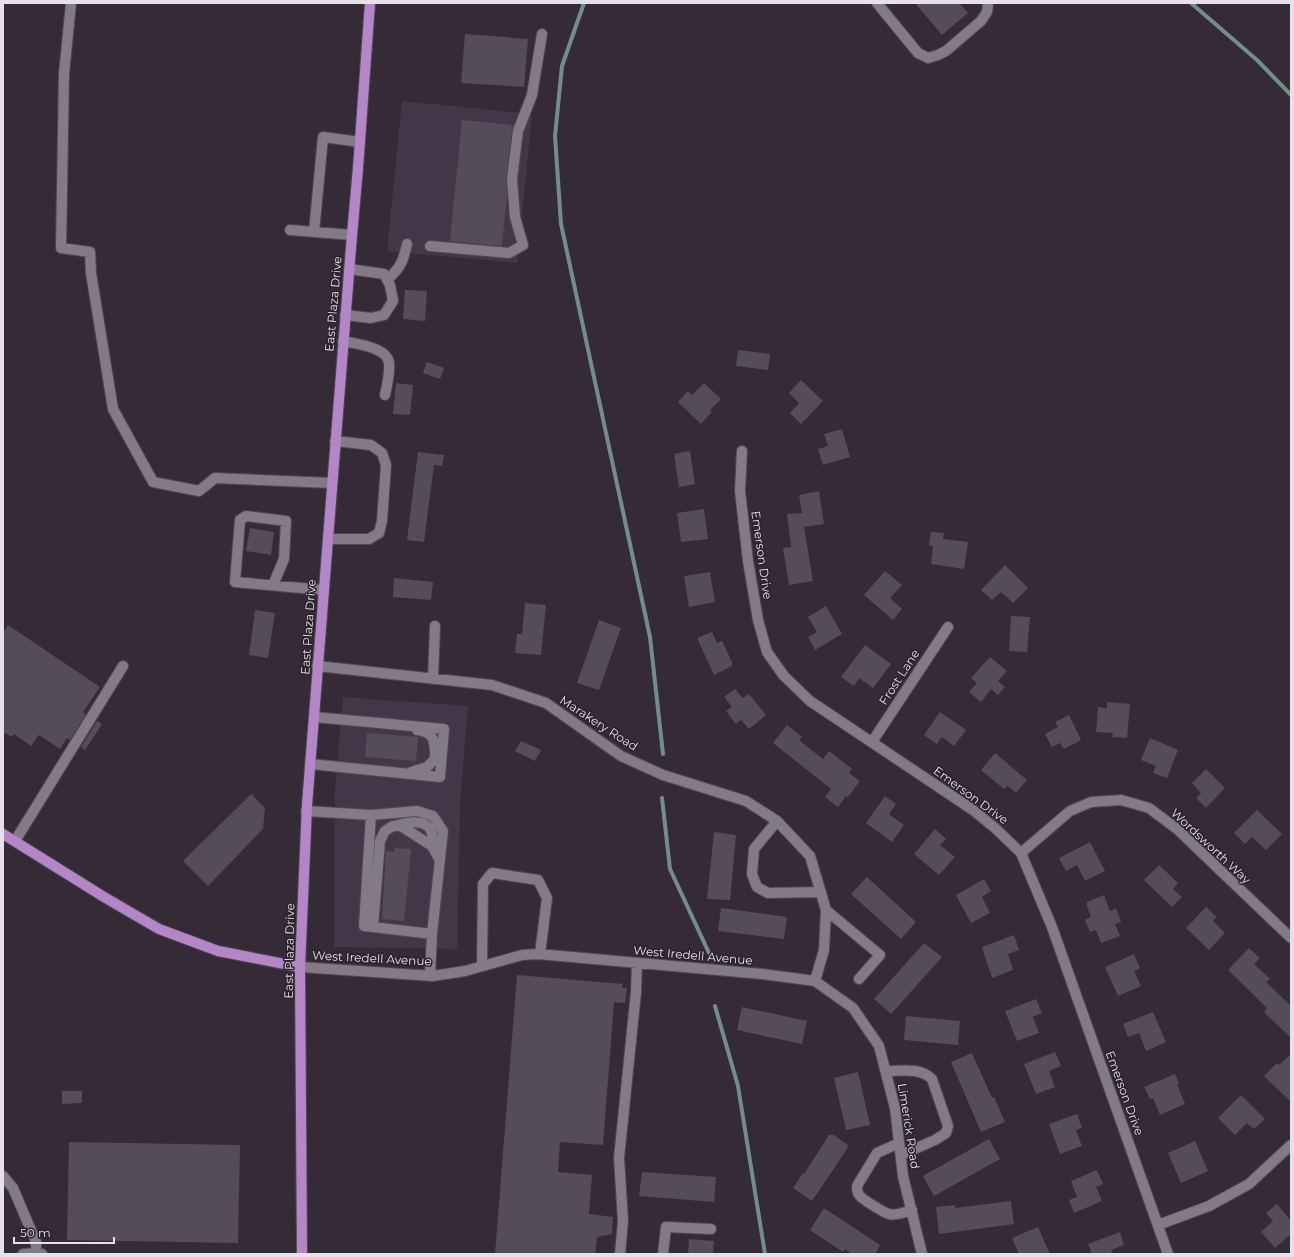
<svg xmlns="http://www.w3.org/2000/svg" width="1294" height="1257" viewBox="0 0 1294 1257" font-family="Montserrat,sans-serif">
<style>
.built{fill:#433747}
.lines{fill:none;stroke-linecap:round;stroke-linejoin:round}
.stream{stroke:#738e86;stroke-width:4}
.building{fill:#554c59}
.minor-casing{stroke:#504953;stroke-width:12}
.major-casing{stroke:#504953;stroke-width:12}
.minor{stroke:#837a87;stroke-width:10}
.major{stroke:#b586c7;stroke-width:10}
.labels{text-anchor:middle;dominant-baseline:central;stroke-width:3;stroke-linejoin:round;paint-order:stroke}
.street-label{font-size:12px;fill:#e6e0e8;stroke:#2a222d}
</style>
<rect width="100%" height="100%" fill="#342b37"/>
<path class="built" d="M402,101l130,13 -15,149 -130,-12z
M343,697l125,9 -8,95 -3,148 -123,-2 1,-156z"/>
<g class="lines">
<path class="stream" d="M584,3l-22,63 -7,70 6,88 89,413 13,117
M1191,3l66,57 34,35
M662,798l8,71 39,84
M715,1006l23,80 27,168"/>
</g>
<path class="building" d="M915,3h44l9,10 -26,22z
M465,34l63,5 -4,48 -63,-4z
M462,120l51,5 -1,5 -6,48 1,17 -5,51 -52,-5z
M405,290l22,1 -2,30 -22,-2z
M738,350l32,4 -2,16 -32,-4z
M427,362l17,6 -4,11 -17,-6z
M801,380l22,21 -22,23 -11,-11 9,-10 -10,-10z
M396,383l17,2 -3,30 -17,-1z
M704,383l17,16 -11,11 2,2 -11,12 -23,-22 10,-11 4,4z
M842,429l8,28 -27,8 -5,-16 10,-3 -4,-12z
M690,451l5,33 -16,3 -5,-33z
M418,452l26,3 -2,11 -8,-1 -10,77 -17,-2z
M819,491l5,33 -20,3 9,54 -24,4 -6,-37 8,-1 -4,-33 15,-1 -3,-18z
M704,509l4,30 -27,3 -4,-29z
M250,528l24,4 -3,23 -25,-4z
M931,532l13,1 -1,6 25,3 -4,27 -33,-5 2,-18 -4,-1z
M1005,565l23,23 -15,15 -12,-11 -9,8 -11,-10z
M885,571l17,14 -12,13 12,11 -9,11 -29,-25z
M710,572l5,30 -26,5 -5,-31z
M394,578l39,4 -2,18 -38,-3z
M525,603l21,2 -5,50 -26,-2 2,-19h5z
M826,606l16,28 -27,16 -7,-13 9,-5 -9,-15z
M255,610l20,3 -7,45 -19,-3z
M1011,616l19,1 -3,35 -18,-1z
M599,620l22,8 -22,62 -22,-7z
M8,625l92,62 -17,25 3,2 -16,26 -3,-2 -7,11 -21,-14 -8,11 -17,-12 -2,3 -9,-5v-99z
M712,632l5,11 5,-2 10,21v4l-18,9 -17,-37z
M865,645l26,19 -18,24 -14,-10 -5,8 -13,-9z
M990,657l17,14 -9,10 7,6 -7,8 -7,-6 -10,13 -12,-10 8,-9 -6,-5z
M735,689l8,9 6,-4 17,21 -17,14 -8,-9 -5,4 -10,-13 6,-4 -8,-10z
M1107,702l23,2 -3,34 -15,-1 1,-4 -17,-1 2,-25 9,1z
M940,712l26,18 -12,16 -12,-9 -5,7 -13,-9z
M1069,715l12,25 -17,9 -4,-6 -8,4 -7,-13 13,-7 -3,-5z
M97,721l5,3 -17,26 -4,-3z
M787,725l15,12 -3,3 24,19 6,-8 23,18 -3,4 11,8 -12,16 -2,-1 -8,11 -13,-10 6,-8 -58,-46z
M367,733l51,4 -2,24 -51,-4z
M1150,738l28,12 -11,28 -14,-5 3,-7 -15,-6z
M521,741l20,9 -6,11 -20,-10z
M995,753l32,27 -11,13 -8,-7 -4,3 -23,-19z
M1206,769l19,19 -19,20 -10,-10 5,-5 -9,-10z
M251,794l14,14 -2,21 -55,57 -25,-25z
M885,796l11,8 -7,10 15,11 -12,17 -26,-19z
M1257,810l25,24 -16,16 -14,-13 -7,7 -11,-11z
M935,829l11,10 -6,6 15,12 -16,18 -25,-21z
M714,832l22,3 -6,65 -23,-1z
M1090,842l15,29 -20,10 -8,-16 -11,6 -7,-13z
M394,848l17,1 -7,72 -22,-2 4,-68 8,1z
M1159,865l19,18 -5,6 9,8 -10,10 -28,-27z
M867,877l49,45 -15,17 -50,-45z
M984,879l7,12 -9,6 8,16 -19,10 -15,-28z
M1104,895l6,16 6,-3 5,14 -6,2 5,12 -19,7 -5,-13 -6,2 -5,-12 6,-3 -4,-11v-4z
M1206,907l11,10 -4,4 12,12 -16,17 -23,-22z
M721,908l66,9 -3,22 -66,-8z
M1014,935l5,15 -11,4 5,16 -21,8 -10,-31z
M924,943l18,14 -51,57 -17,-15z
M1249,948l11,10 -6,6 16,15 -4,3 25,24v32l-27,-26 3,-4 -39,-38z
M1134,954l6,14 -6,3 7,15 -23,10 -13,-29z
M517,975l106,9 -1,4h5l-2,15 -11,-1 -11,143 -43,-3 -2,30 34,3 -3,39 24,3 -1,17 -15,3 -2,17h-100z
M1036,999l6,14 -9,4 6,16 -22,8 -12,-30z
M742,1007l65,14 -5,23 -65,-14z
M1153,1012l13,30 -20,9 -7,-18 -11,4 -5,-13z
M906,1016l54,5 -2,24 -54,-5z
M1055,1052l6,14 -12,5 6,16 -19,7 -12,-30z
M972,1053l20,45 2,-1 11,25 -24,10 -30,-70z
M1291,1054v48l-27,-26 13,-13 2,2z
M858,1072l12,53 -24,5 -12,-52z
M1175,1074l4,9 -2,1 8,20 -25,11 -7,-17 -3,1 -6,-12z
M62,1091h20v12l-20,1z
M1241,1095l24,24 -11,10 -7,-6 -12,12 -17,-17z
M1077,1114l5,14 -6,2 6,16 -22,8 -11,-30z
M829,1135h5l15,11 -37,55 -19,-13 10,-15 1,1z
M989,1139l11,20 -66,37 -11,-20z
M1195,1141l13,30 -27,12 -13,-30z
M69,1142l171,3 -2,98 -171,-3z
M1097,1170l6,14 -7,3 6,14 -28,12 -5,-13 8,-3 -6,-16z
M642,1172l74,5 -2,25 -75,-6z
M1011,1201l3,23 -75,10 -3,-27 19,-2v3z
M1277,1204l14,17v13l-16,14 -14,-16 12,-11 -7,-8z
M824,1208l56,37 -5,9h-23l-7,-5 -2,3 -33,-22z
M1038,1227l12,27h-31l-7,-16z
M1120,1232l4,13 -13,5 2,4h-21l-4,-10z
M689,1239l25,2 -1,13h-25z"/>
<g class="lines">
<defs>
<path id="minor" d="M71,3l-7,71 -3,174 29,4 1,21 22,136 40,73 46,9 16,-13 117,5
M877,3l41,50 10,5 10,-3 8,-4 35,-30 6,-9 1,-9
M290,230l62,5
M314,232l9,-95 37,5
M430,246l79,7 14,-8 -8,-28 -3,-38 6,-48 14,-36 10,-61
M387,280c14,-13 16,-18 20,-36
M345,315l26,3 13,-3 9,-14 -3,-16 -6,-11 -35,-5
M343,341c13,3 44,6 46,22 1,9 -2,23 -4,32
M742,451l-2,40 8,70 10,59 9,32 17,24 26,25 163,109 22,18 26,25 31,74 116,327
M328,539h41l10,-6 3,-12 4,-56 -4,-12 -11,-8 -36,-4
M273,585l11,-26 2,-38 -40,-5 -6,4 -5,62 89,8
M317,666l175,19 54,18 75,53 42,19 83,26 31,20 33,35 16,54 -2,40 -9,31
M433,679l2,-53
M872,742l76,-115
M310,764l130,13 4,-48 -130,-12
M411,772l16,-5 8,-8c0,-15 1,-27 -18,-29
M306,811l65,4 46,-4 16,5 10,15 -11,103 -2,42
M371,815l-7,111 68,8
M777,821l-23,28 -2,25 5,13 11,6 53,-1
M394,826c11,-3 33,-9 38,7 1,3 0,9 0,13
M15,841l108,-175
M1021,853l49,-42 21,-9 30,-2 28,8 28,21 114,109
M826,910l54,45 -21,24
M373,927l7,-86 5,-10 8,-5h8l31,20 8,15
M482,966l1,-82 9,-11 46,7 9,18 -7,56
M300,967l133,9 32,-5 57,-16 16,-1 224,20 53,7 38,27 26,38 16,62 8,68 19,78
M886,1071c15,0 34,-4 46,8l16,47 -2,7 -11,7 -34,15
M899,1143l-22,10 -20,33c0,3 0,6 2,9 4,5 24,17 30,19 7,2 16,-2 23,-4
M3,1176l10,12 23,54v11l6,1
M1158,1225l51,-19 40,-22 42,-39
M23,1254l13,-1
M620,1254l3,-33 -4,-63 17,-166 1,-29
M663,1254l3,-27 45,2"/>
<path id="major" d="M3,834l101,63 55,32 59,22 82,16
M302,1254l-2,-287 7,-162 45,-570 6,-67 12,-165"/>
</defs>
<use href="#minor" class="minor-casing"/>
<use href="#major" class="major-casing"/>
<use href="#minor" class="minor"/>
<use href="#major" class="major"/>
</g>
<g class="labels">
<g class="street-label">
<text transform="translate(333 304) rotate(-85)">East Plaza Drive</text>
<text transform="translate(762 555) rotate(82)">Emerson Drive</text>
<text transform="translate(308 627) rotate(-86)">East Plaza Drive</text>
<text transform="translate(899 677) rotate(-57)">Frost Lane</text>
<text transform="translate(599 723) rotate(33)">Marakery Road</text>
<text transform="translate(971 795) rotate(36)">Emerson Drive</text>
<text transform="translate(1211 846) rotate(43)">Wordsworth Way</text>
<text transform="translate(289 951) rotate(-89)">East Plaza Drive</text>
<text transform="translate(693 955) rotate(5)">West Iredell Avenue</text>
<text transform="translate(372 958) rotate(3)">West Iredell Avenue</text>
<text transform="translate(1125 1093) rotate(70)">Emerson Drive</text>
<text transform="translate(909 1126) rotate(81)">Limerick Road</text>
</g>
</g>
<rect width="1294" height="1257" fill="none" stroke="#e6e0e8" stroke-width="8"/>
<path d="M14 1237v6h100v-6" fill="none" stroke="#e6e0e8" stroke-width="2"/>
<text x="20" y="1237" font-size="12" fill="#e6e0e8" stroke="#2a222d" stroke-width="3" paint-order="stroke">50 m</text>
</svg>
